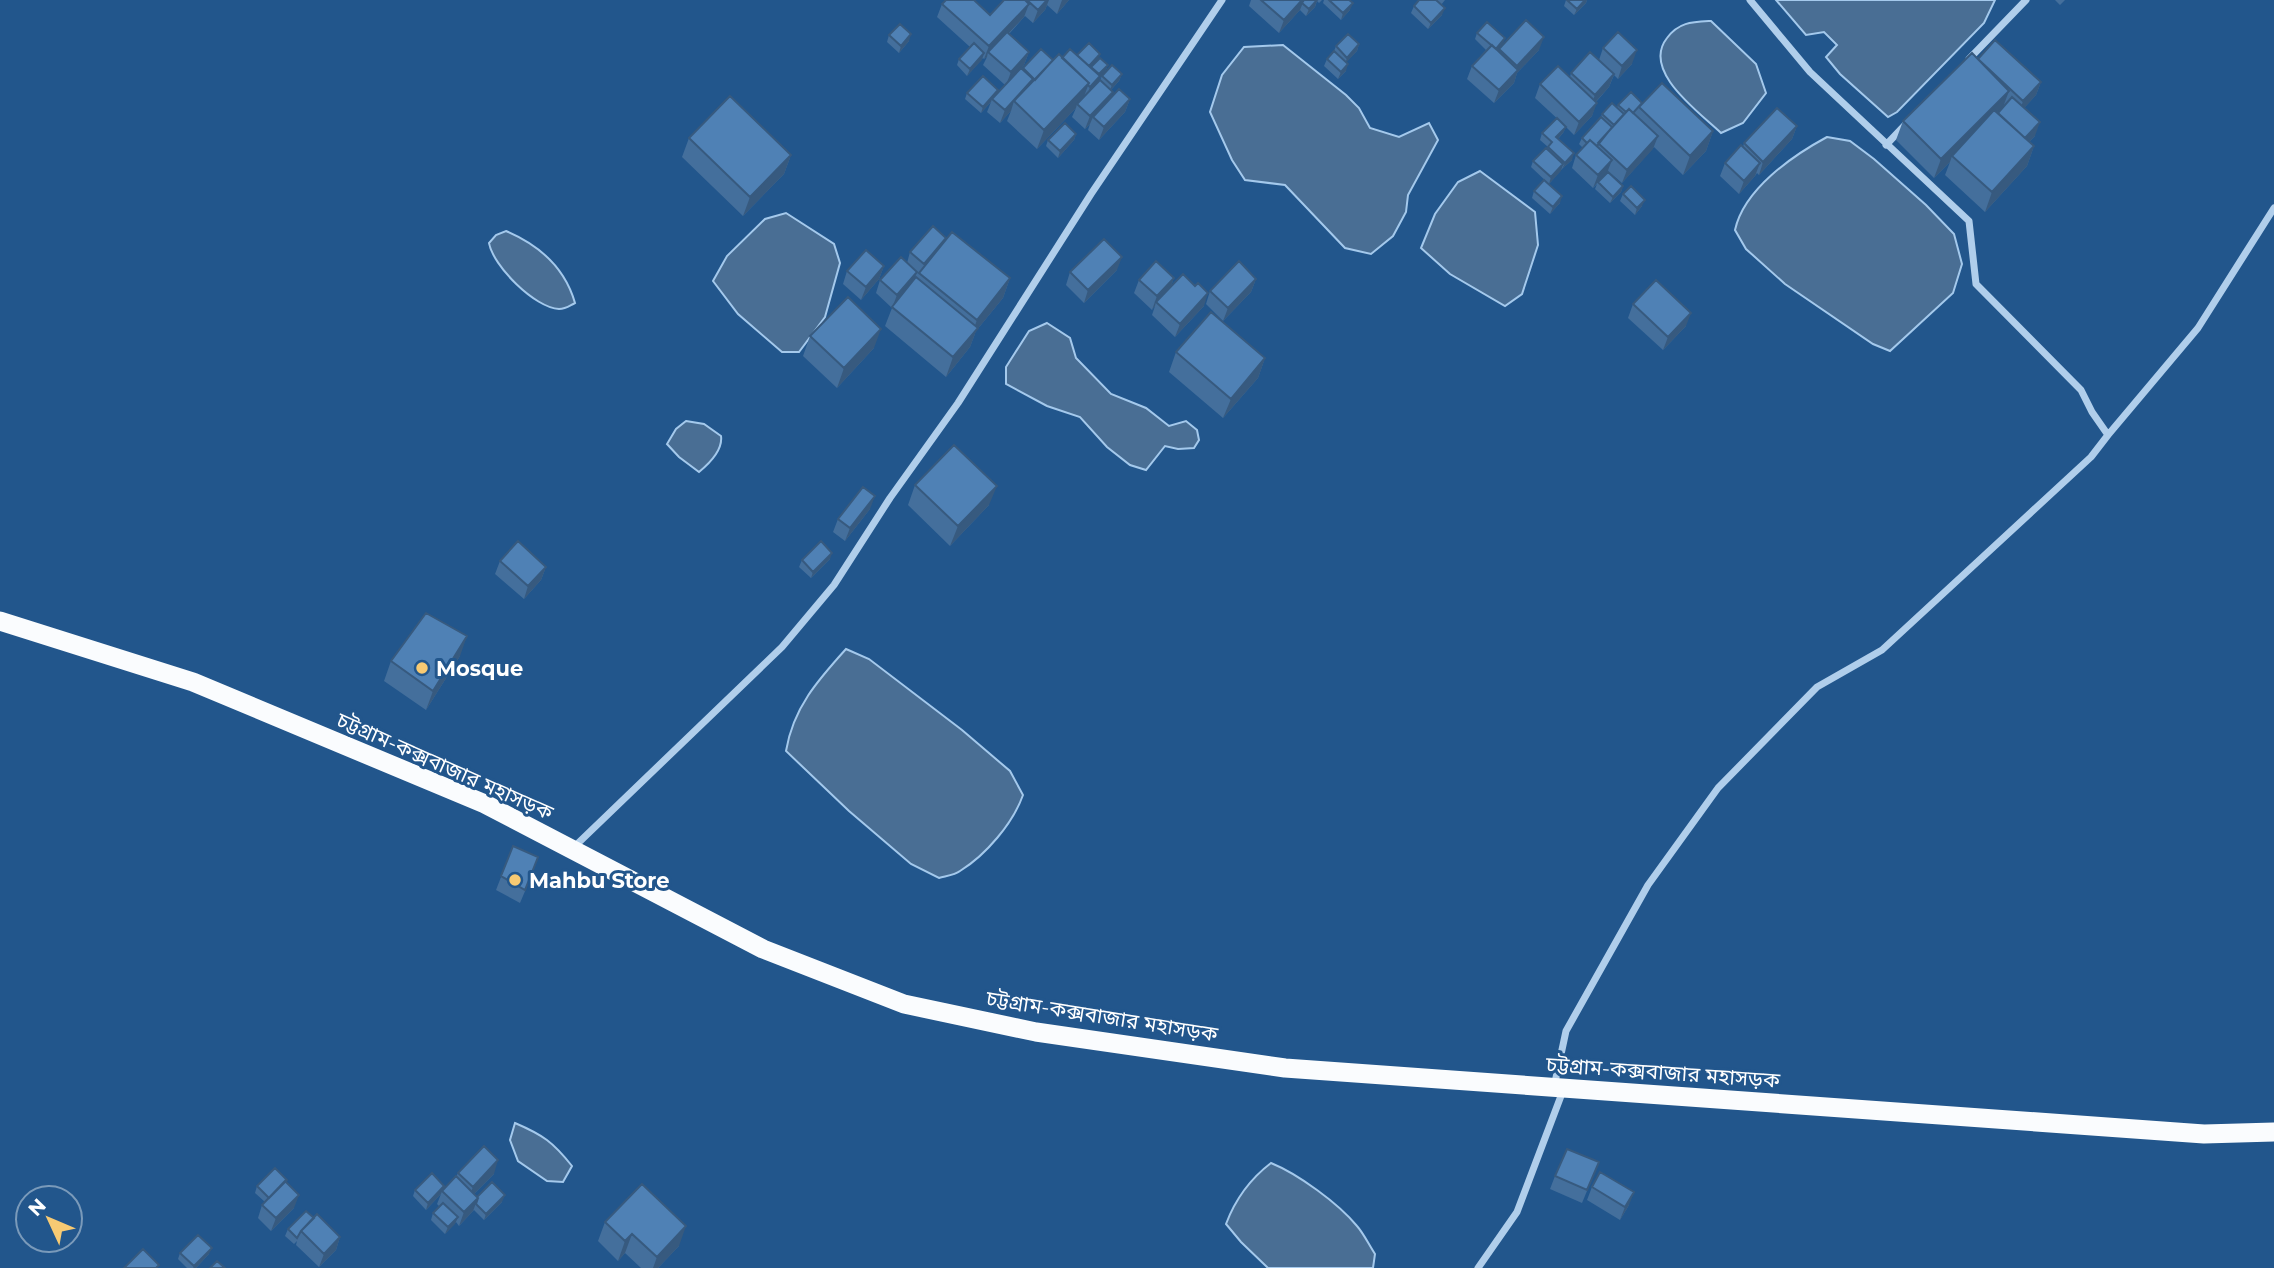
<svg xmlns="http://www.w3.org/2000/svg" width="2274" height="1268" viewBox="0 0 2274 1268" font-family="Montserrat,'Noto Sans Bengali',sans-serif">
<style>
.water{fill:#496e94;stroke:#a4c9ec;stroke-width:2}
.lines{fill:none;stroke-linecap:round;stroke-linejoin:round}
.minor{stroke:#b0ceeb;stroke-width:7}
.trunk{stroke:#fafcfe;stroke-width:19}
.wall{fill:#446f9c}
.shaded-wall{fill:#375a7f}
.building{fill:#4f81b5;stroke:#375a7f;stroke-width:2}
.poi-dot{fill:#f7ca73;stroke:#22568c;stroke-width:2.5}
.labels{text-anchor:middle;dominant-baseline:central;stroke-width:6;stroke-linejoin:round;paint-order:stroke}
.poi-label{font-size:21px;font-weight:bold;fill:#fff;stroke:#22568c;text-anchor:start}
.street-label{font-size:21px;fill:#fff;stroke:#22568c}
</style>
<rect width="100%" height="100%" fill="#22568c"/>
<path class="water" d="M1776,0h219l-11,23 -87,89 -9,5 -48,-43 -14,-17 11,-12 -13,-13 -18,3z
M1711,21l45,43 10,29 -23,30 -22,10c-22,-21 -80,-62 -54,-95 12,-16 25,-16 44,-17z
M1283,45l63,50 13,13 11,20 29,9 30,-14 9,17 -30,55 -2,17 -13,24 -22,18 -26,-6 -60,-63 -40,-5 -13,-20 -22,-48 12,-37 22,-28z
M1827,137l23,4 24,18 52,46 28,29 8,30 -9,29 -63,58 -17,-7 -88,-60 -39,-35 -11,-19c9,-41 57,-74 92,-93z
M1480,171l55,41 3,33 -16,49 -17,12 -55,-32 -29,-26 14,-34 23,-32z
M786,213l48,31 6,19 -15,54 -26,35h-17l-44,-38 -25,-33 14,-25 38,-37z
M506,231c33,14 59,37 69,72 -6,3 -9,6 -16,6 -24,-1 -66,-43 -70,-66l7,-8z
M1047,323l23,15 6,20 35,36 35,14 23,18 17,-5 11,9 2,10 -5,8 -16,1 -13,-3 -19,24 -16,-5 -23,-18 -27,-30 -33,-11 -41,-22v-17l23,-36z
M686,421l18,3 17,12c2,14 -11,27 -22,36l-20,-15 -12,-13 9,-15z
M846,649l23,10 93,71 48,41 13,24c-10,28 -37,60 -63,76 -5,4 -14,5 -21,7l-28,-14 -62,-53 -63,-60c7,-43 32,-71 60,-102z
M515,1123c28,12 38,19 57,43l-9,16 -16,-1 -29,-20 -8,-21z
M1271,1163c27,11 67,40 86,63 7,8 12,19 18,28l-2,14h-105l-27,-26 -15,-18c9,-24 24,-45 45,-61z"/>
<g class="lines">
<path class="minor" d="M1969,59l57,-59
M1886,145l19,-20
M2108,435l90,-107 76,-120
M572,849l210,-202 52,-62 56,-87 68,-95 133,-209 131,-194
M1554,1087l12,-56 82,-146 70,-97 99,-101 65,-37 209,-193 17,-22 -16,-23 -11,-22 -105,-106 -7,-63 -159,-149 -60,-72
M1478,1268l39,-56 47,-124"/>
<path class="trunk" d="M0,621l193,61 292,122 278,145 141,55 132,28 249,36 919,66 70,-2"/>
</g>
<path class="wall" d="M1004,0h65l-12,14 -10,-9 -2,5 -12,13 -8,-7 -16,18 20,18 -5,13 -3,3 1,1 40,-11 15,-3 23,-1 -2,6 10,5 -3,7 -5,6 -2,4 2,-2 2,-4 20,-2 -3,7 -8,9 2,2 -3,6 20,1 -5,13 -26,28 -11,-10 2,-6 -5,5 -13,-12 4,-9 -39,41 -30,-28 4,-10 -11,12 -13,-11 4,-10 -10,11 -16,-14 2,-6 31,-3 -1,4 8,-9 -22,-20 4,-8 -3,2 -1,-1 -16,18 -10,-11 2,-6 11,-12 -33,-30 5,-13 48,11z
M1251,0h71l-3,3 -2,-2 -2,6 -9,9 -6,-6 -21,23 -30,-27z
M1324,0h25l1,10 -9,10 -18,-17z
M1419,0h26l-4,5 1,10 -14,14 -17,-16 3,-7z
M1566,0h21l-1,3 -12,12 -10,-9z
M2055,0h10l-5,5z
M1477,33l26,12 36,5 -22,23 -3,10 -20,20 -27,-24 5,-13 14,-16 -11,-11z
M889,35l20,6 -10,12 -12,-11z
M1359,44l-2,7 -11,11v9l-8,8 -14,-13 3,-7 7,-8 2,-5z
M1603,48l29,16 -14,15 -4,-4 -5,12 -13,15 -4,14 -18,19 -8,-8 -3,6 -5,6 14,21 -10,9 -13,15 -18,-17 2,-6 14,-12 1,-2 -8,-7 2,-7 20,-10 -27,-25 5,-14 30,-7 1,-4 28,-13z
M1978,59l63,23 -5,13 -12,13 11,28 -6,6 5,4 -7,20 -42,46 -40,-37 5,-13 -16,16 -38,-38 7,-19z
M1642,103l71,28 -7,20 -23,24 -29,-28 -32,36 -14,-12 15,15 -2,6 -11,11 -15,-14 2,-5 -4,4 -21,-20 4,-13 7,-7 -4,-4 3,-6 19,-21 1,-3 15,-6 1,-3z
M1797,126l-5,13 -33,36 -2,-2 -2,3 -16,18 -19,-18 5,-13 18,-16 1,-4z
M1076,134l-2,6 -16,18 -12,-12 2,-6z
M689,138l102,17 -7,19 -41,42 -61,-59z
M1534,191l26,12 -10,11 -18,-16z
M1623,194l19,12 -7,9 -15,-14z
M946,238l64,40 -7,20 -27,33 -6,16 -24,30 -61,-51 7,-18 -16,-15 4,-13 27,-17 3,-11z
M884,266l-5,13 -18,21 -18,-16 4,-13z
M1117,270l-33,33 -18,-18 4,-13z
M1174,278l-3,8 33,20 -29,31 -23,-22 3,-9 -3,4 -18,-17 5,-13z
M1256,279l-5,13 -28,29 -17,-17 4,-13z
M1633,304l53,22 -23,24 -35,-32z
M810,336l64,12 -37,40 -34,-32z
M1176,352l89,6 -7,20 -35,40 -54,-46z
M915,485l74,20 -39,41 -42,-41z
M870,509l-25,32 -12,-9 5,-13z
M830,559l-19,19 -12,-11 3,-7z
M500,561l46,6 -5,13 -17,19 -29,-25z
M460,656l-34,54 -42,-29 7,-20z
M513,846l21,24 -14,33 -24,-13z
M1599,1162l-17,41 -32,-14 5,-13z
M458,1173l36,1 -20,20 3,3 25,5 -18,18 -10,-10 -15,16 -3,-4 -11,12 -14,-14 2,-7 7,-6 -3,-3 4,-10 -15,16 -13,-14 2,-6h28l13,-13z
M287,1180l-1,3 8,25 -23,23 -13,-13 4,-13 3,-3 -10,-9 2,-7z
M1592,1187l37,18 -9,15 -33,-20z
M314,1218l26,19 -4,13 -17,17 -23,-22 1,-4 -3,3 -9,-8 3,-7z
M605,1222l74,24 -21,22h-17l-16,-15 -7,8 -20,-20z
M180,1253l29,1 -13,14h-9l-9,-9z"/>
<path class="shaded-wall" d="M1047,0h2l-4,10 -12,13 5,-13z
M1062,0h7l-12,14z
M1302,0h2l-4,10 -21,23 5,-13z
M1317,0l-2,7 -9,9 3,-7z
M1585,0h2l-1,3 -12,12 3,-6z
M1353,3l-3,7 -9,10 2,-7z
M1029,4l-5,13 -34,36 -2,-1 -1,5 -3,2 5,-13z
M1445,8l-3,7 -14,14 3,-6z
M911,34l-2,7 -10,12 2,-7z
M1544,37l-5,13 -22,23 -3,10 -20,20 5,-13 14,-14 4,-10z
M1505,38l-2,7 -10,11 2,-7z
M1359,44l-2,7 -12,13 2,-6z
M1637,50l-5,14 -14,15 4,-13z
M1029,52l-5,13 -18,20 5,-13z
M984,53l-2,7 -15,16 3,-7z
M1100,54l-2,7 -15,15 2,-7z
M1348,64l-2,7 -8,8 3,-7z
M1108,65l-3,7 -5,6 -4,11 -10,11 4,-13 9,-13z
M1122,74l-3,7 -10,11 3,-7z
M1614,74l-5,13 -19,21 5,-13z
M1033,79l-5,13 -14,9 -3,10 -11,12 5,-13z
M2041,82l-5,13 -17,19 4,-13z
M1089,83l-7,19 -5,2 -1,4 -39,41 7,-19z
M998,90l-2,6 -4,3 -1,3 -10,11 2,-6z
M2009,91l-7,19 -50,46 -2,6 -16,16 7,-19z
M1113,92l-5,13 -15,12 -3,7 -5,5 5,-13z
M1130,99l-5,13 -26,28 5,-13z
M1597,103l-5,13 -18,19 5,-13z
M2040,122l-5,14 -15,15 5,-13z
M1797,126l-5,13 -33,36 4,-13z
M1566,127l-3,6 -9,10 2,-6z
M1713,131l-7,20 -23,24 7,-19z
M1076,134l-2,6 -16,18 2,-7z
M1658,136l-5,13 -31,34 5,-13z
M2034,146l-7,20 -42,46 7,-20z
M1574,153l-2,7 -10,9 3,-6z
M791,155l-7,19 -41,42 7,-19z
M1612,160l-5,13 -9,9 -5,6 5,-13z
M1760,163l-5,13 -16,18 5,-13z
M1563,164l-2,7 -12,13 2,-7z
M1623,186l-2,6 -11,11 3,-6z
M1562,196l-2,7 -10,11 3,-7z
M1645,200l-3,6 -7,9 2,-7z
M1122,257l-5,13 -33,33 4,-13z
M884,266l-5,13 -18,21 5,-13z
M917,272l-5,13 -20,23 5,-13z
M1010,278l-7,20 -27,33 -6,16 -24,30 7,-20 18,-21 6,-16z
M1174,278l-5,13 -13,11 -1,4 -3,4 5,-14z
M1256,279l-5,13 -28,29 5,-13z
M1208,293l-4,13 -29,31 5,-13z
M1691,313l-5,13 -23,24 5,-13z
M881,329l-7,19 -37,40 7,-20z
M1265,358l-7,20 -35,40 8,-19z
M997,486l-8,19 -39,41 8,-20z
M875,496l-5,13 -25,32 5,-13z
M832,553l-2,6 -19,19 2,-6z
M546,567l-5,13 -17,19 4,-13z
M467,636l-7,20 -34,54 7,-19z
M498,1160l-4,14 -26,26 5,-13z
M444,1186l-3,8 -15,16 2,-7z
M1634,1192l-5,13 -9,15 5,-13z
M299,1195l-5,13 -23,23 5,-13z
M505,1195l-3,7 -18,18 2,-6z
M478,1198l-5,13 -14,15 5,-14z
M458,1217l-3,7 -10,10 3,-7z
M686,1226l-7,20 -21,22h-5l4,-11z
M632,1234l-7,19 -7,8 7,-20z
M340,1237l-4,13 -17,17 5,-13z
M212,1248l-3,6 -13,14h-3z"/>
<path class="building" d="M946,0h28l16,15 14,-15h21l4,4 -40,42 -47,-42z
M1027,0h20l-9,10z
M1261,0h41l-18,20z
M1304,0h13l-8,9 -7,-6z
M1329,0h20l4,3 -10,10z
M1419,0h17l9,8 -14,15 -17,-17z
M1567,0h18l-8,9z
M1526,20l18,17 -27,29 -18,-17z
M1487,22l18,16 -9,11 -19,-16z
M900,24l11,10 -10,12 -12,-11z
M1007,32l22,20 -18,20 -23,-20z
M1618,32l19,18 -15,16 -19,-18z
M1348,34l11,10 -12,14 -11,-12z
M1995,40l46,42 -18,19 -45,-42z
M974,43l10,10 -14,16 -11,-10z
M1089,43l11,11 -11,12 -12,-11z
M1492,45l26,25 -19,20 -27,-24z
M1041,49l12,11 -18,20 -12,-12z
M1070,49l30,27 -10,11 -2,-2 1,-2 -27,-25z
M1334,51l14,13 -7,8 -14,-13z
M1590,52l24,22 -19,21 -24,-22z
M1972,53l37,38 -68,68 -38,-38z
M1059,54l30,29 -45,47 -30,-29z
M1100,58l8,7 -9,9 -8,-7z
M1112,65l10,9 -10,11 -10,-9z
M1558,66l39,37 -18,19 -39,-38z
M1021,68l12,11 -28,31 -13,-11z
M983,76l15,14 -15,17 -16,-14z
M1100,80l13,12 -23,24 -13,-12z
M1662,83l51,48 -23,25 -51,-49z
M1119,89l11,10 -26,28 -11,-10z
M1631,92l11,11 -9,10 -4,-4 -3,3 -8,-7z
M730,96l61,59 -41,42 -61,-59z
M2012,97l28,25 -15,16 -27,-25z
M1612,103l12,11 -10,11 -12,-11z
M1777,108l20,18 -34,36 -19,-19z
M1629,109l29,27 -31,34 -29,-27z
M1994,110l40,36 -42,46 -40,-36z
M1601,117l11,10 -15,19 -7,-6 -3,3 -5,-5z
M1557,118l9,9 -10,10 18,16 -9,10 -17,-16 4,-5 -10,-9z
M1065,123l11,11 -16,17 -12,-11z
M1590,140l22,20 -14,15 -22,-20z
M1741,145l19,18 -16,18 -19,-18z
M1546,148l17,16 -12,13 -18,-16z
M1608,172l15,14 -10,11 -15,-15z
M1544,180l18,16 -9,11 -19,-16z
M1631,186l14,14 -8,8 -14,-14z
M933,226l13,12 -22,26 -14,-12z
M952,232l58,46 -33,42 -58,-47z
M1104,239l18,18 -34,33 -18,-18z
M866,250l18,16 -18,21 -19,-16z
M901,257l16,15 -20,23 -17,-15z
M1156,261l18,17 -17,18 -18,-16z
M1239,261l17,18 -28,29 -18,-17z
M1183,274l12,12 3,-3 10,10 -28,31 -24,-22z
M916,277l62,51 -25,29 -61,-50z
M1656,280l35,33 -23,24 -35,-33z
M848,297l33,32 -37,39 -34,-32z
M1211,312l54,46 -34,41 -55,-47z
M954,445l43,41 -39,40 -43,-41z
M863,487l12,9 -25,32 -12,-9z
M518,541l28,26 -18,19 -28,-25z
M821,541l11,12 -19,19 -11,-12z
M426,613l41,23 -34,55 -42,-30z
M513,846l25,11 -13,33 -24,-14z
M484,1146l14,14 -25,27 -15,-14z
M1567,1149l32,13 -12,28 -32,-14z
M275,1168l12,12 -18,18 -12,-12z
M1600,1172l34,20 -9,15 -33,-20z
M432,1173l12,13 -16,17 -13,-13z
M456,1176l22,22 -14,14 -22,-21z
M285,1181l14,14 -23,23 -14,-13z
M492,1182l13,13 -19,19 -10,-10 2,-6 -1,-1z
M642,1184l44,42 -29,31 -25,-23 -7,7 -20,-19z
M443,1203l15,14 -10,10 -15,-14z
M306,1211l8,7 -13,13 -4,7 -9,-9z
M317,1214l23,23 -16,17 -23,-23z
M198,1235l14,13 -18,18 -14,-13z
M143,1249l16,16 -3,3h-32z
M217,1261l8,7h-15z"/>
<g class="poi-dot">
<circle cx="422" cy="668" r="7"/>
<circle cx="515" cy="880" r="7"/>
</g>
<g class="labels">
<g class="poi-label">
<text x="436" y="668">Mosque</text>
<text x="529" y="880">Mahbu Store</text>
</g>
<g class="street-label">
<text transform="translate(445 766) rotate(24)">চট্টগ্রাম-কক্সবাজার মহাসড়ক</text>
<text transform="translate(1102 1016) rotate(9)">চট্টগ্রাম-কক্সবাজার মহাসড়ক</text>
<text transform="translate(1663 1072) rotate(4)">চট্টগ্রাম-কক্সবাজার মহাসড়ক</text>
</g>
</g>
<g transform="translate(49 1219) rotate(314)"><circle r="33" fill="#22568c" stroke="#7a9aba" stroke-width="2"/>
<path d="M0-5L12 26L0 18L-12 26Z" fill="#f7ca73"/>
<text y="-10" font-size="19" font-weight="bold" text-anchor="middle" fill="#ffffff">N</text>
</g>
</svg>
